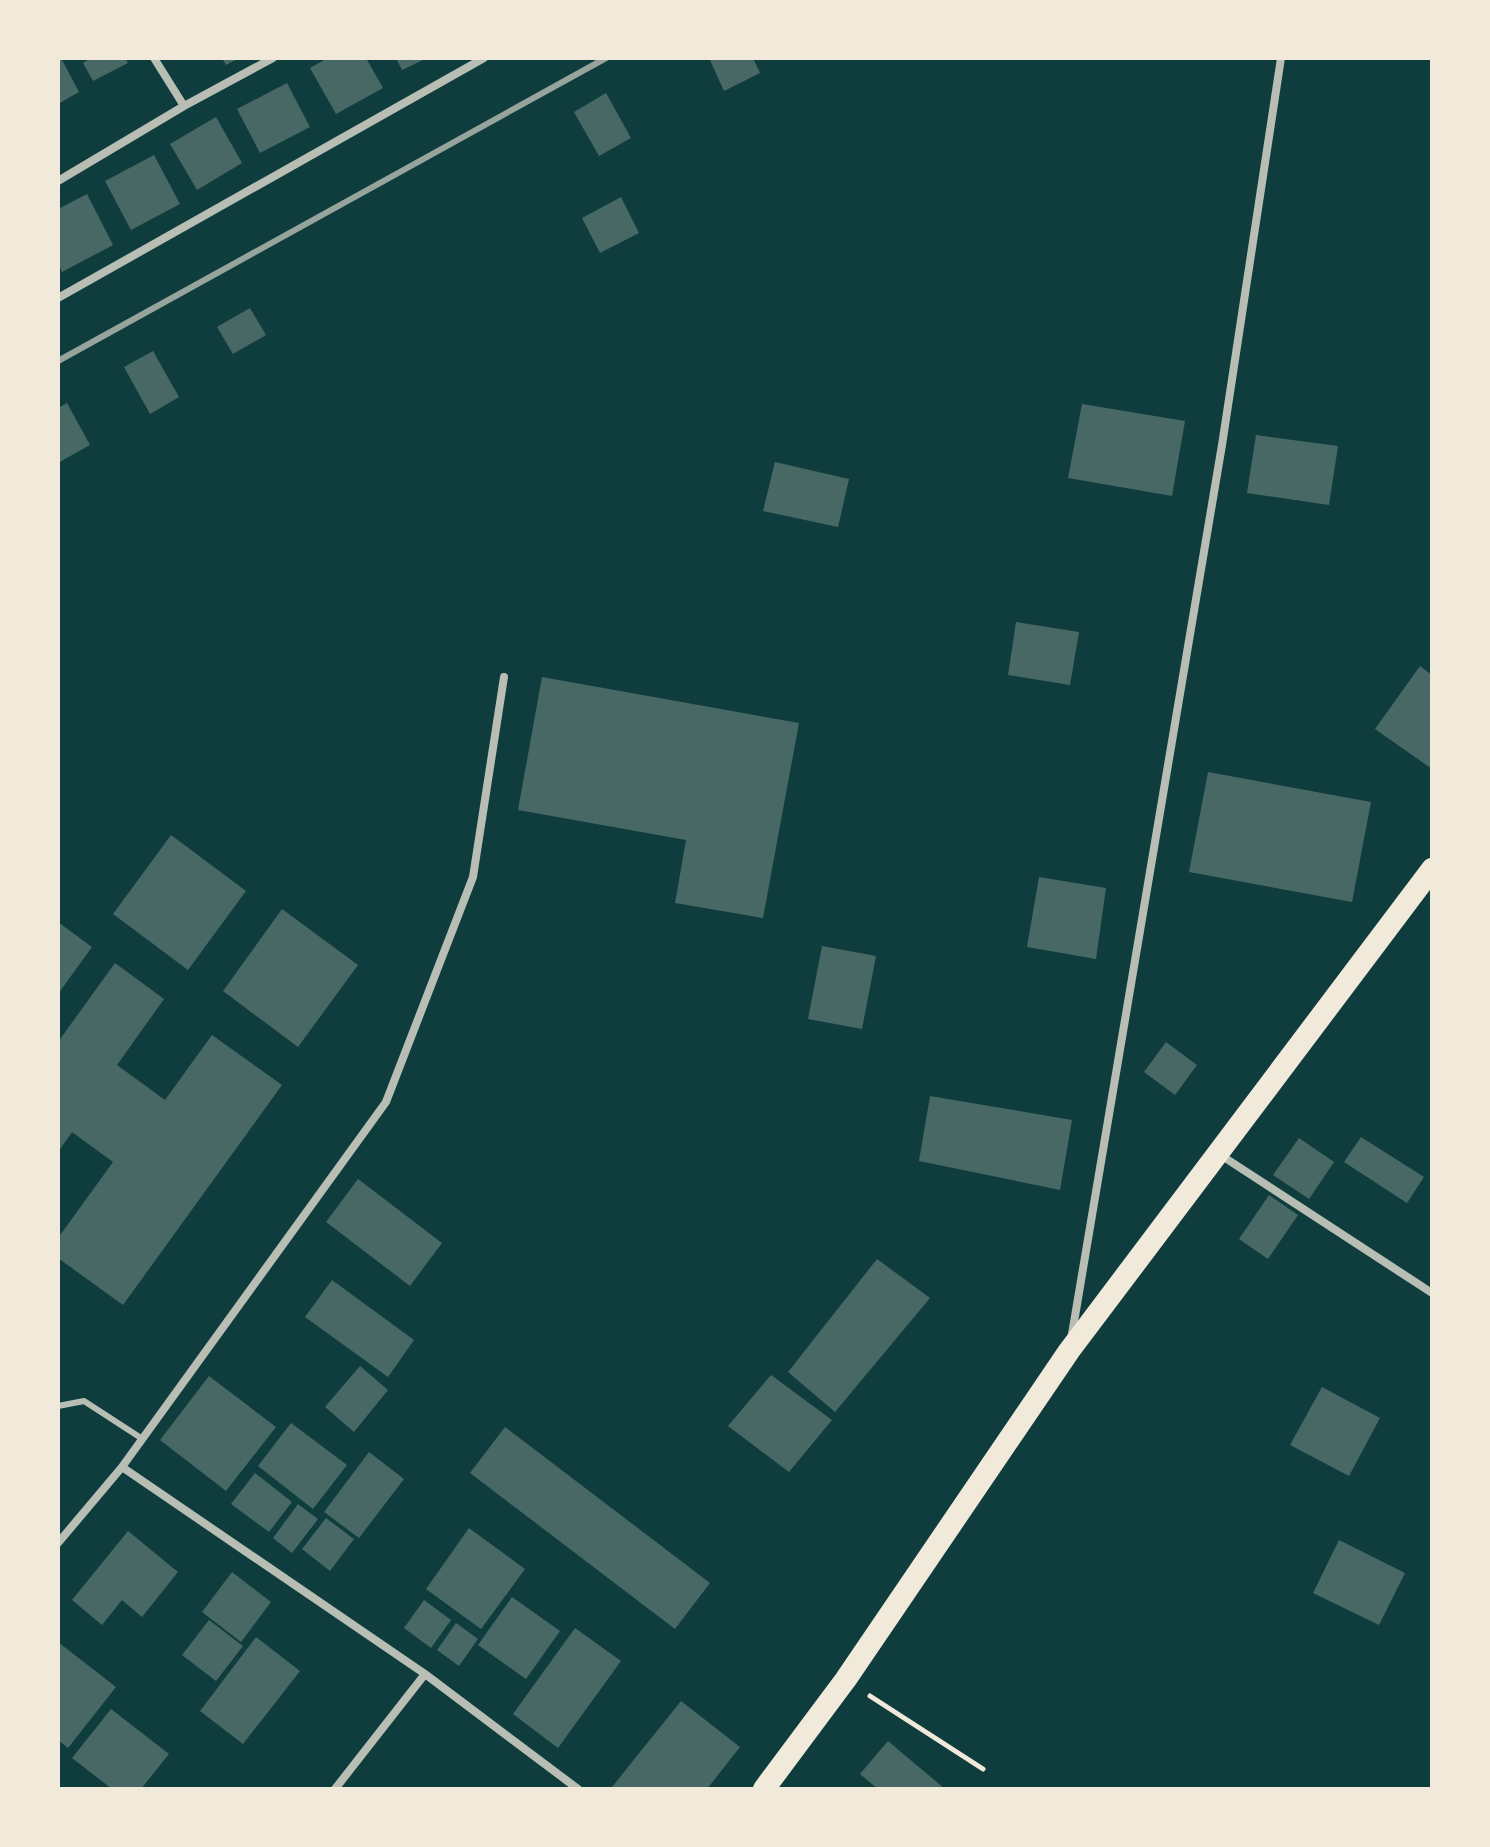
<svg xmlns="http://www.w3.org/2000/svg" width="1490" height="1847" viewBox="0 0 1490 1847" font-family="'PT Sans Narrow',sans-serif">
<style>
.building{fill:#486865}
.lines{fill:none;stroke-linecap:round;stroke-linejoin:round}
.path{stroke:#f1e9da;stroke-width:5}
.service{stroke:#b8beb3;stroke-width:6}
.minor{stroke:#b8beb3;stroke-width:8}
.trunk{stroke:#f1e9da;stroke-width:22}
.rail{stroke:#97a49c;stroke-width:6}
</style>
<rect width="100%" height="100%" fill="#0f3d3e"/>
<path class="building" d="M58,58h3l18,34 -21,12z
M91,58h34l3,5 -35,18 -10,-18z
M222,58h17l-13,7z
M328,58h38l17,30 -47,26 -26,-46z
M396,58h31l-25,12z
M709,58h44l7,15 -36,18z
M287,83l23,44 -50,26 -23,-44z
M606,93l25,45 -32,18 -25,-44z
M216,117l26,46 -45,27 -27,-46z
M154,155l26,49 -49,26 -26,-49z
M87,194l26,51 -51,27 -4,-9v-54z
M621,197l18,36 -39,20 -18,-35z
M250,308l16,27 -33,19 -16,-27z
M153,351l26,46 -29,17 -26,-47z
M67,403l23,42 -32,18v-55z
M1082,404l103,17 -13,75 -104,-18z
M1256,435l82,11 -9,59 -82,-12z
M775,462l74,17 -11,48 -75,-16z
M1016,622l63,10 -9,53 -62,-10z
M1420,666l12,9v94l-57,-40z
M542,677l257,46 -36,195 -88,-15 11,-63 -168,-30z
M1208,772l163,30 -19,100 -163,-30z
M171,835l75,56 -58,79 -75,-56z
M1039,877l67,11 -10,71 -69,-12z
M282,909l76,56 -60,82 -75,-56z
M58,922l34,25 -34,47z
M822,946l54,10 -14,73 -54,-10z
M115,963l49,36 -47,66 48,35 47,-65 70,50 -159,220 -65,-47v-20l55,-76 -41,-30 -14,20v-110z
M1166,1042l31,23 -22,30 -31,-23z
M930,1096l142,24 -12,70 -141,-29z
M1361,1137l63,40 -17,26 -63,-41z
M1299,1138l35,24 -25,37 -36,-24z
M358,1179l84,64 -32,43 -84,-64z
M1269,1195l29,20 -30,44 -29,-20z
M877,1259l53,39 -95,114 -47,-40z
M332,1280l82,60 -26,37 -83,-60z
M360,1366l28,24 -34,42 -29,-25z
M771,1375l61,45 -43,52 -61,-46z
M209,1376l67,51 -50,64 -66,-51z
M1322,1387l58,31 -31,58 -59,-31z
M291,1423l56,42 -34,44 -55,-43z
M505,1427l205,156 -35,46 -205,-156z
M369,1452l35,27 -45,59 -35,-26z
M255,1473l37,29 -23,30 -38,-28z
M298,1504l20,15 -26,34 -19,-15z
M326,1518l28,21 -24,32 -28,-22z
M469,1528l56,41 -44,60 -55,-40z
M128,1531l50,41 -36,45 -20,-17 -20,25 -30,-25z
M1339,1540l66,33 -26,52 -66,-32z
M232,1572l39,30 -30,40 -39,-30z
M512,1597l48,34 -34,48 -48,-34z
M424,1600l27,20 -20,28 -27,-20z
M209,1620l34,26 -27,35 -34,-26z
M456,1623l22,16 -19,27 -22,-16z
M575,1628l46,33 -63,87 -45,-34z
M256,1637l44,34 -57,73 -43,-33z
M58,1642l58,45 -48,61 -10,-8z
M681,1701l59,46 -33,42h-92l-3,-2z
M111,1709l58,45 -28,35h-29l-40,-31z
M888,1741l57,48h-67l-18,-15z"/>
<g class="lines">
<path class="path" d="M870,1696l113,73"/>
<path class="service" d="M58,1406l26,-5 57,37"/>
<path class="minor" d="M154,58l30,48
M58,181l126,-75 89,-48
M58,298l426,-240
M1219,1154l213,139
M1072,1334l150,-889 59,-387
M122,1467l303,207 153,115
M58,1543l64,-76 264,-365 87,-225 31,-200
M335,1789l90,-115"/>
<path class="trunk" d="M764,1789l82,-110 223,-328 363,-482"/>
<path class="rail" d="M58,361l548,-303"/>
</g>
<rect width="1490" height="1847" fill="none" stroke="#f1e9da" stroke-width="120"/>
</svg>
